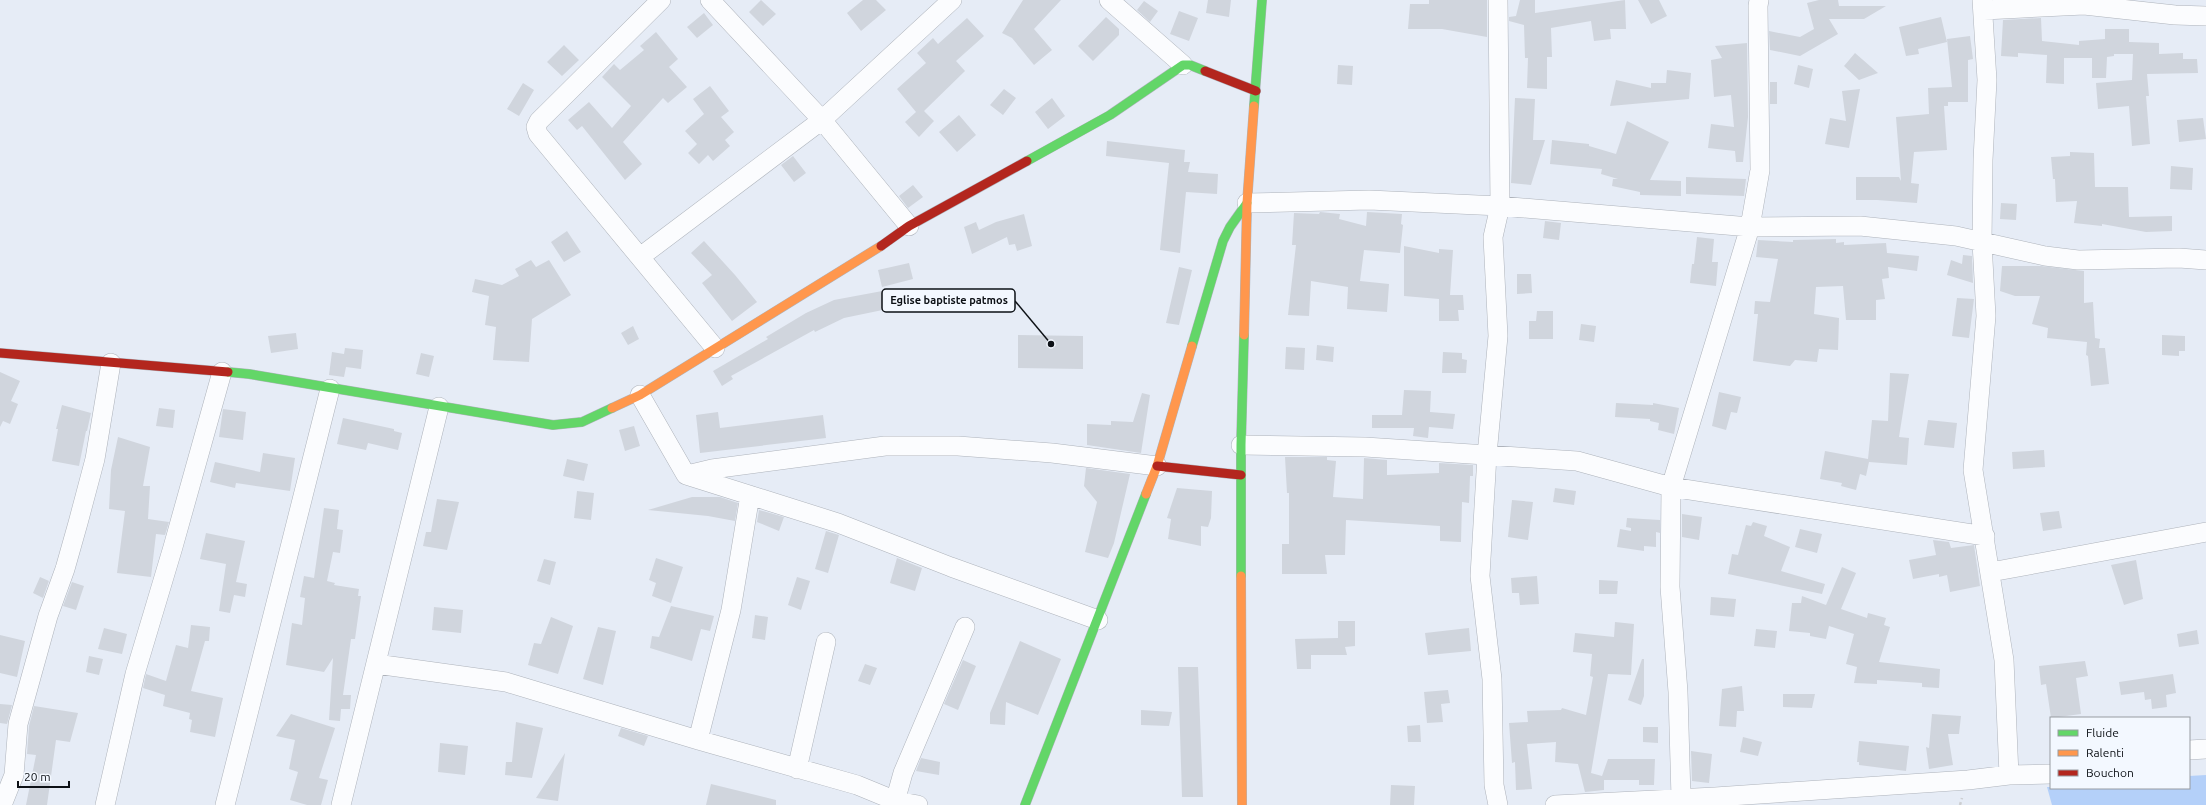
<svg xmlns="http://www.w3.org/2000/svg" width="2206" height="805" viewBox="0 0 2206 805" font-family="Ubuntu,sans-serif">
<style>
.forest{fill:#b4d0f9}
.building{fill:#d0d5dd}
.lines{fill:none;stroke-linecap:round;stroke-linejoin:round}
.street-casing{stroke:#aeb3bb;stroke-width:20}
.fast-casing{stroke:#aeb3bb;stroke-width:10}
.slow-casing{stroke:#aeb3bb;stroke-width:10}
.jam-casing{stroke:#aeb3bb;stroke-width:10}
.path{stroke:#ccced1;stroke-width:2.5;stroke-dasharray:3 3;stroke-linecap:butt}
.street{stroke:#fbfcfe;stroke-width:19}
.fast{stroke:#63d668;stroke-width:9}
.slow{stroke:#ff974d;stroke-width:9}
.jam{stroke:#b3261e;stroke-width:9}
.leader{fill:none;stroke:#0d1116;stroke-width:1.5}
.callout-dot{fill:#0d1116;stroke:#f3f8ff;stroke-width:1.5}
.callout{fill:#f3f8ff;stroke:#0d1116;stroke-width:1.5}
.callout-label{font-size:11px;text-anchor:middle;font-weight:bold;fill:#0d1116}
</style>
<rect width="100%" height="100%" fill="#e6ecf6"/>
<path class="forest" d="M2206,775v30h-154l-5,-18 142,1v-12z"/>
<path class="building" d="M761,0l15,14 -13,12 -14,-14z
M863,0h13l10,10 -25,21 -14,-18z
M1023,0h38l-27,29 18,21 -18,15 -22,-27 -10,-5z
M1208,0h23l-2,17 -23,-4z
M1429,0h58v37l-45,-8h-34l2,-25h19z
M1520,0h15v13l90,-13 1,29h-16l1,10 -17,2 -3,-20 -40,7 1,29h-5v32l-20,-1 1,-30h-3l-1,-33 -15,-4v-4l7,-1z
M1638,0h21l8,16 -16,8z
M1819,0h19l1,6h47l-22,13h-35l9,15 -38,22 -30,-6 -1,-19 31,6 14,-8 -7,-26z
M1144,1l14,10 -8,11 -13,-12z
M1179,11l19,7 -9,23 -19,-7z
M704,13l9,12 -16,13 -10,-11z
M1106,17l13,12v6l-26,26 -15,-15z
M1941,17l6,25 -29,7 1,5 -13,2 -7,-29z
M967,18l17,18 -28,25 9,10 -41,40 10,10 -15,16 -14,-15 11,-10 -19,-23 29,-26 -9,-10 16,-15 5,6z
M2041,18l1,23 37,4v-4l26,-2v-10h24v13l30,1v11l24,-1v6h14l1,14 -51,1 2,22h-3l4,48 -18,2 -3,-40 -31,3 -2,-26 36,-3 1,-26h-19v2l-7,1 -1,21h-14v-20h-28v26l-18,-1 1,-28 -29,-2v4l-17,-1 2,-36z
M656,32l22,27 -9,8 18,20 -19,16 -5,-5 -40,44 19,22 -17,16 -43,-54 -5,4 -9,-10 21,-18 23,26 19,-22 -29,-29 12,-13 6,6 24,-20 -4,-4z
M1970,36l3,23 -5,1v42h-20v4h-4l3,44 -33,2 -3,31 8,1 -2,19 -40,-3h-21v-23h43l2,4 -5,-64 33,-3 -1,-26 24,-1 -5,-48z
M1747,43l1,74 -5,45h-7l-1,-11 -27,-3 3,-24 23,3 -3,-32 -17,2 -3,-37 11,-2 -7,-12z
M564,45l15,15 -17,16 -15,-14z
M1855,53l23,20 -19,7 -15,-14z
M1338,65l15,1 -1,19 -15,-1z
M1798,65l15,4 -4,19 -15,-4z
M1667,70l24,3 -2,26 -79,7 6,-26 35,8v-5h15z
M1770,82h7v22h-7z
M523,83l11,7 -15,26 -12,-7z
M710,86l19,25 -8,6 13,15 -9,8 5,6 -17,15 -5,-6 -9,9 -11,-11 9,-9 -12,-13 19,-17 -11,-15z
M1004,89l12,9 -13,17 -13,-10z
M1860,89l-11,59 -24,-4 5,-26 16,3 -4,-30z
M1052,98l13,18 -17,13 -13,-17z
M1515,98l20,1 -2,41h12l-14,45 -20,-2z
M959,115l17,20 -19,17 -18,-20z
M2203,118l3,21 -27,3 -2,-22z
M1627,121l42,21 -19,38 31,1v15l-41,-1v-3l-28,-6 1,-7h5l-17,-5 1,-5 -52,-5 2,-24 37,4v2l27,8z
M1107,141l78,9 -1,12h6l-2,10 30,2 -1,20 -31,-2 -6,61 -20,-3 9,-87 -63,-7z
M2070,152l24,1 1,34h33l1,30 43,-1v15l-26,1 -44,-8v2l-28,-3 3,-22 -21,1 -1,-23h-2l-2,-22 19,-1z
M793,156l13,17 -12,9 -13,-17z
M2171,166l22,2 -1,22 -22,-1z
M1686,177l60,2 -2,17 -58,-2z
M913,185l10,12 -15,11 -9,-12z
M2001,203l16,1 -1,16 -16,-1z
M1320,212l20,2 -1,5 27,7 1,-14 35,2 -1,10 2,1 -3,28 -36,-3 -4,31 29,3 -2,28 -40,-3 1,-22 -37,-6 -2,35 -21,-1 8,-70h-4l2,-32 25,1z
M1024,214l8,32 -15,5 -2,-7 -6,1 -2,-8 -35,17 -8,-27 12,-5 3,8 17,-8z
M1545,221l16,2 -2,17 -16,-2z
M567,231l14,21 -17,10 -13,-20z
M1697,237l17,2 -2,23h6l-2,24 -26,-3 2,-19h2z
M1836,239v4l8,-1v3l42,-2 1,10 32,3 -2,15 -29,-4 1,11 -7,1 3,20 -9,1v20h-30l-3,-34 -27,1 -2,27 25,4 -1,32 -19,-1 -2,13 -22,-2 -5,6 -37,-5 5,-47h-4l1,-13 15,1 8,-43 -22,-2 2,-17 35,2v-2z
M704,241l31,34 22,27 -25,19 -30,-38 10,-8 -21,-22z
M1404,246l35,7v-4l14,1 -3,45h13l1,15h-6l1,11h-20v-22l-35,-3z
M1963,255l9,1 1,27 -26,-8 4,-15 11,4z
M531,260l5,7 13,-7 22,35 -39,24 -3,43 -36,-2 3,-33 -11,-2 4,-29 -17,-4 3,-13 27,6 17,-9 -4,-7z
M909,263l4,16 -31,8 -4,-17z
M2002,266h39l43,5v32l9,-1 2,36 5,1 -1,9h6l4,36 -18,2 -3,-30 -2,-1 1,-13 -40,-4 1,-10 -16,-4 8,-28h-25l-15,-5z
M1179,267l13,3 -13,55 -13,-2z
M1517,274h14l1,19 -15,1z
M893,289l4,18 -53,11 -29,14 -1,-2 -83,46 2,3 -11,7 -9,-15 55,-32 -2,-2 40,-24 28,-13z
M1957,298l17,1 -5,39 -17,-2z
M1537,311h16v28h-24v-18h7z
M1581,324l15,2 -2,16 -15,-2z
M633,326l6,13 -11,6 -7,-12z
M296,333l2,16 -27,4 -3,-17z
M1018,335l65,1v33l-65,-1z
M2162,335l23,1v15h-6v5l-17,-1z
M1317,345l17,2 -1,15 -17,-2z
M1286,347l19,1 -1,22 -19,-1z
M345,348l18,2 -2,19 -15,-2 -2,10 -15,-2 3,-23 12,2z
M1443,352l19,1v6l5,1 -1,13h-24z
M421,353l13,3 -5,21 -13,-3z
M0,372l20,9 -9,20 7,3 -8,20 -7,-3 -3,6z
M1890,373l19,1 -10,63 10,1 -2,27 -38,-3 -3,14 -6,-2 -4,16 -15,-4 1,-3 -22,-4 5,-28 43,8 4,-39 16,1z
M1404,390l27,1 -1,21 25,2 -2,15 -24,-2 -1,11 -15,-2 1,-8h-42v-13h30z
M1719,392l22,5 -4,16 -6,-1 -5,18 -14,-4z
M1142,393l8,2 -9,58 -54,-8v-21l24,1v-4l22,1z
M1616,403l37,2v-2l26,5 -5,26 -16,-4 1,-7 -9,-2v-2l-35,-2z
M62,405l29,8 -4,18h-1l-7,35 -27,-5 6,-32h-2z
M159,408l16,2 -2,18 -17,-2z
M223,409l23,3 -3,28 -24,-3z
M718,412l2,16 103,-13 3,23 -126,15 -4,-38z
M343,418l51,11v2l8,2 -4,17 -30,-7 -2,7 -29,-6z
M1928,420l29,3 -3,25 -30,-3z
M634,426l6,20 -15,5 -6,-21z
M118,437l32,10 -7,39h7l-2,33 21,3 -4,13 -9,-1 -5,43 -34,-4 8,-62 -16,-2 2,-39z
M2044,450l1,17 -32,2 -1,-17z
M263,453l32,5 -5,33 -54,-8 -1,5 -25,-6 5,-20 45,10z
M1285,457h42v3l9,1 -3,36 30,2 1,-41 23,2v15l52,-2v-10l34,2v11h-3l-1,27 -7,-1 -1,40 -21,-1v-15l-94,-6 -1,35h-20l2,19h-45v-30h7v-51h-2z
M567,459l21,5 -4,17 -21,-5z
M1086,468l44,6 -16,69 -6,15 -23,-6 12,-50 -13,-16z
M1177,488l35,3 -1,27 -3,9 -7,-1v20l-33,-7 3,-20 -4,-1z
M1555,488l21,3 -2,14 -21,-3z
M577,491l17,2 -3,27 -17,-2z
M692,497h28l18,6 -3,18 -27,-5 -60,-6z
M437,499l22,3 -12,48 -24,-4 3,-14h5z
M1512,500l21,2 -5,38 -20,-3z
M324,508l15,2 -2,19 6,1 -3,23 -7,-1 -6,29 8,2 -1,2 25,4 -1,7h3l-6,43h-4l-8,56h8l-1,14h-9l-1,12 -11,-1 4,-62 -9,14 -38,-7 6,-42 10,2 3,-27 -5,-1 4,-21 10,2z
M759,510l25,7 -5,14 -22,-9z
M2059,511l3,17 -19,3 -3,-18z
M1682,514l20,3 -3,23 -17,-3z
M1627,518l33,2v13l-4,-1v15l-12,-1v5l-27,-4 3,-18 11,2v-3l-5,-1z
M1753,522l14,4 -3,10 26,11 -9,24 44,13 -3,10 -94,-20 4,-20 6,1 8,-30 5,1z
M1800,529l22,5 -5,19 -22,-6z
M826,531l13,4 -11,38 -13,-4z
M206,533l39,8 -9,41 11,2 -2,13 -11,-2 -4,18 -11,-2 7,-47 -26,-5z
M1933,540l16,2 2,6 23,-3 6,41 -30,6 -3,-17 -8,2v-3l-26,5 -4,-19 27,-5z
M656,558l27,9 -12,36 -19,-7 4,-13 -7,-3z
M897,558l25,10 -7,23 -25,-8z
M544,559l12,3 -6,23 -13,-4z
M2136,560l7,39 -19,6 -13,-40z
M1842,567l14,6 -15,36 26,9 1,-5 18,5 -2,7 6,2 -11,35 61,7 -1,19 -17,-1v-4l-45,-3v4l-23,-1 3,-16 -11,-3 8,-30 -25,-8 -3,13 -16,-3v-3l-21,-2 3,-28h9l1,-7 24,9z
M51,575l-8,23 -10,-5 7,-16 9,4z
M1537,576l2,28 -19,1 -1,-12h-7l-1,-15z
M797,577l13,4 -9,29 -13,-5z
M1599,580l19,1 -1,13h-18z
M72,582l12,4 -8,24 -13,-4z
M1711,597l25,2 -2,18 -24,-2z
M671,606l43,10 -4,15 -9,-2 -9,32 -42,-13 2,-12 7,1z
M434,607l29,3 -2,23 -29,-3z
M755,615l13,2 -3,23 -13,-2z
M551,617l22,9 -15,48 -30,-9 6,-22 7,1z
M1338,621h17v25l-10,1 2,8h-36v14h-14l-2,-30 43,-1z
M1615,622l19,2 -3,51 -23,-1 -17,99 11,3 6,-17h47l-1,26h-15v-5h-35v10l-19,2 -7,-28 -23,-2 1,-20 -29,2 5,45 -16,1 -1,-28 -3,1 -3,-40 19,-1 -1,-11 34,-1 1,-2 24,7 7,-38 -3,-1 2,-22 -19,-2 2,-19 39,4z
M191,625l19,2 -1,14h-4l-14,50 32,7 -8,39 -25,-5 2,-12 -3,-1 1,-6 -27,-7 2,-11 -22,-7 3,-14 20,7 10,-36 12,3z
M598,627l18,4 -13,54 -20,-6z
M104,628l23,6 -5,20 -24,-5z
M1469,628l2,23 -43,4 -3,-22z
M1756,629l21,2 -2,17 -21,-2z
M2197,630l2,14 -20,3 -2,-13z
M0,635l25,6 -8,36 -17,-4z
M1020,641l41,18 -23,56 -32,-13 -1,23 -15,-1v-11z
M89,656l14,3 -4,16 -13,-3z
M1642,659h2v37l-3,9 -13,-5z
M963,660l13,6 -18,44 -14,-6z
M2085,661l3,15 -12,2 5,36 -30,4 -5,-34 -5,1 -2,-19z
M865,664l12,4 -7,17 -12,-4z
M1178,667h20l5,130h-21z
M2173,674l3,19 -10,2 1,12 -15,2 -1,-10 -6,1 -1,-8 -23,3 -2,-13z
M1742,686l2,25h-7l-1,16 -17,-1 3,-37z
M1448,690l2,13 -9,1 2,18 -16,1 -3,-31z
M1783,694h32l-3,14 -29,-1z
M0,704l12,1 -5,19 -7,-1z
M34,706l44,7 -8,29 -14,-2 -9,65h-21l10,-50 -9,-1 2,-28z
M1141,710l31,2 -3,14 -28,-1z
M291,714l44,14 -16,50 9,2 -7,25h-14l-17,-5 8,-28 -9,-3 6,-29 -19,-4z
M1932,714l29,2 -2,18h-11l5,31 -24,4 -3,-22 3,1z
M516,722l27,6 -11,50 -27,-3 1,-13h6z
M1420,725l1,17h-13l-1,-16z
M1643,727h15v16l-15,-1z
M621,728l27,8 -4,10 -26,-10z
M1743,737l19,5 -4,14 -18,-4z
M1859,741l50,5 -3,25 -47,-6v-3h-2z
M440,743l28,3 -3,29 -27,-3z
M1691,751l21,3 -3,29 -17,-2z
M565,753l-7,48 -22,-3z
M921,758l19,4 -1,13 -23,-4z
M711,784l65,16v5h-70z
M1391,785l24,1 -1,19h-24z"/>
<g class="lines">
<defs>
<path id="street" d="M661,0l-122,121 -3,6 2,7 177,214
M710,0l112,120 87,106
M1109,0l74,65
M1498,0l2,206 -7,31 5,99 -11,119 -7,121 12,103 2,106 4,20
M1982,0l5,80 -4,80 -1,82 4,74 -13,154 31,190 5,115
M1984,10l100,-5 91,10 31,1
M1247,203l122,-3 131,6 250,21 110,-1 96,10 89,20 33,4 101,-2 27,2
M640,257l182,-137 130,-120
M640,395l46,80 152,48 113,44 147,53
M1241,445l124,2 212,14 94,26 314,49
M687,475l25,-6 173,-23h73l94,7 105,13
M1991,572l215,-40
M376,664l130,18 192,58 159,45 39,16 22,4
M698,740l33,-130 19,-115
M2189,750l17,-1
M797,769l29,-127
M1681,798l-3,-106 -8,-105 1,-100 79,-260 10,-57 -2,-164 1,-6
M2,805l12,-30 4,-51 30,-108 17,-47 13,-46 17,-64 16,-96
M105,805l30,-131 38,-127 49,-175
M225,805l105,-416
M341,805l98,-398
M894,805l9,-32 62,-146
M1555,805l160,-8 253,-17 41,-5 42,-1"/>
<path id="fast" d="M1254,106l8,-106
M1027,161l83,-46 73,-50h7l15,6
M1192,346l31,-105 7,-14 17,-24
M228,372l21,2 304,51 29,-3 30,-14
M1241,576v-131l3,-110
M1025,805l121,-311"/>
<path id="slow" d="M1244,335l3,-132 7,-97
M612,408l28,-13 241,-149
M1146,494l11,-28 35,-120
M1241,576l1,229"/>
<path id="jam" d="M1205,71l51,20
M881,246l28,-20 118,-65
M0,353l228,19
M1157,466l84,9"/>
</defs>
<use href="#street" class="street-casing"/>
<use href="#fast" class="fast-casing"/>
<use href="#slow" class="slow-casing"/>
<use href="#jam" class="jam-casing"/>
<path class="path" d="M1960,805l2,-7"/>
<use href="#street" class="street"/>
<use href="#fast" class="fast"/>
<use href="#slow" class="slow"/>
<use href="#jam" class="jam"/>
</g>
<path class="leader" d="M1051 344L1015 301"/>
<circle class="callout-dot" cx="1051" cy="344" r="4"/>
<rect class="callout" x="882" y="289" width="133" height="23" rx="4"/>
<g class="callout-label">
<text x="949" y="304">Eglise baptiste patmos</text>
</g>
<rect x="2050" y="717" width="140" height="72" fill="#f3f8ff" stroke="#979ca2"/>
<rect x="2058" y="730" width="20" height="6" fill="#63d668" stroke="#979ca2"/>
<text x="2086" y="737" font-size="12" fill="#0d1116">Fluide</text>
<rect x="2058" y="750" width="20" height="6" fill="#ff974d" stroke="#979ca2"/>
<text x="2086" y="757" font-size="12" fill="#0d1116">Ralenti</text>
<rect x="2058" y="770" width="20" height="6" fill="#b3261e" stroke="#979ca2"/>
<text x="2086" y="777" font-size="12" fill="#0d1116">Bouchon</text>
<path d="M18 781v6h51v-6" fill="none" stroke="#0d1116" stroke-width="2"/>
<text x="24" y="781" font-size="12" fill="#0d1116" stroke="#f3f8ff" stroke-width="3" paint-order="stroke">20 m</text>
</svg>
